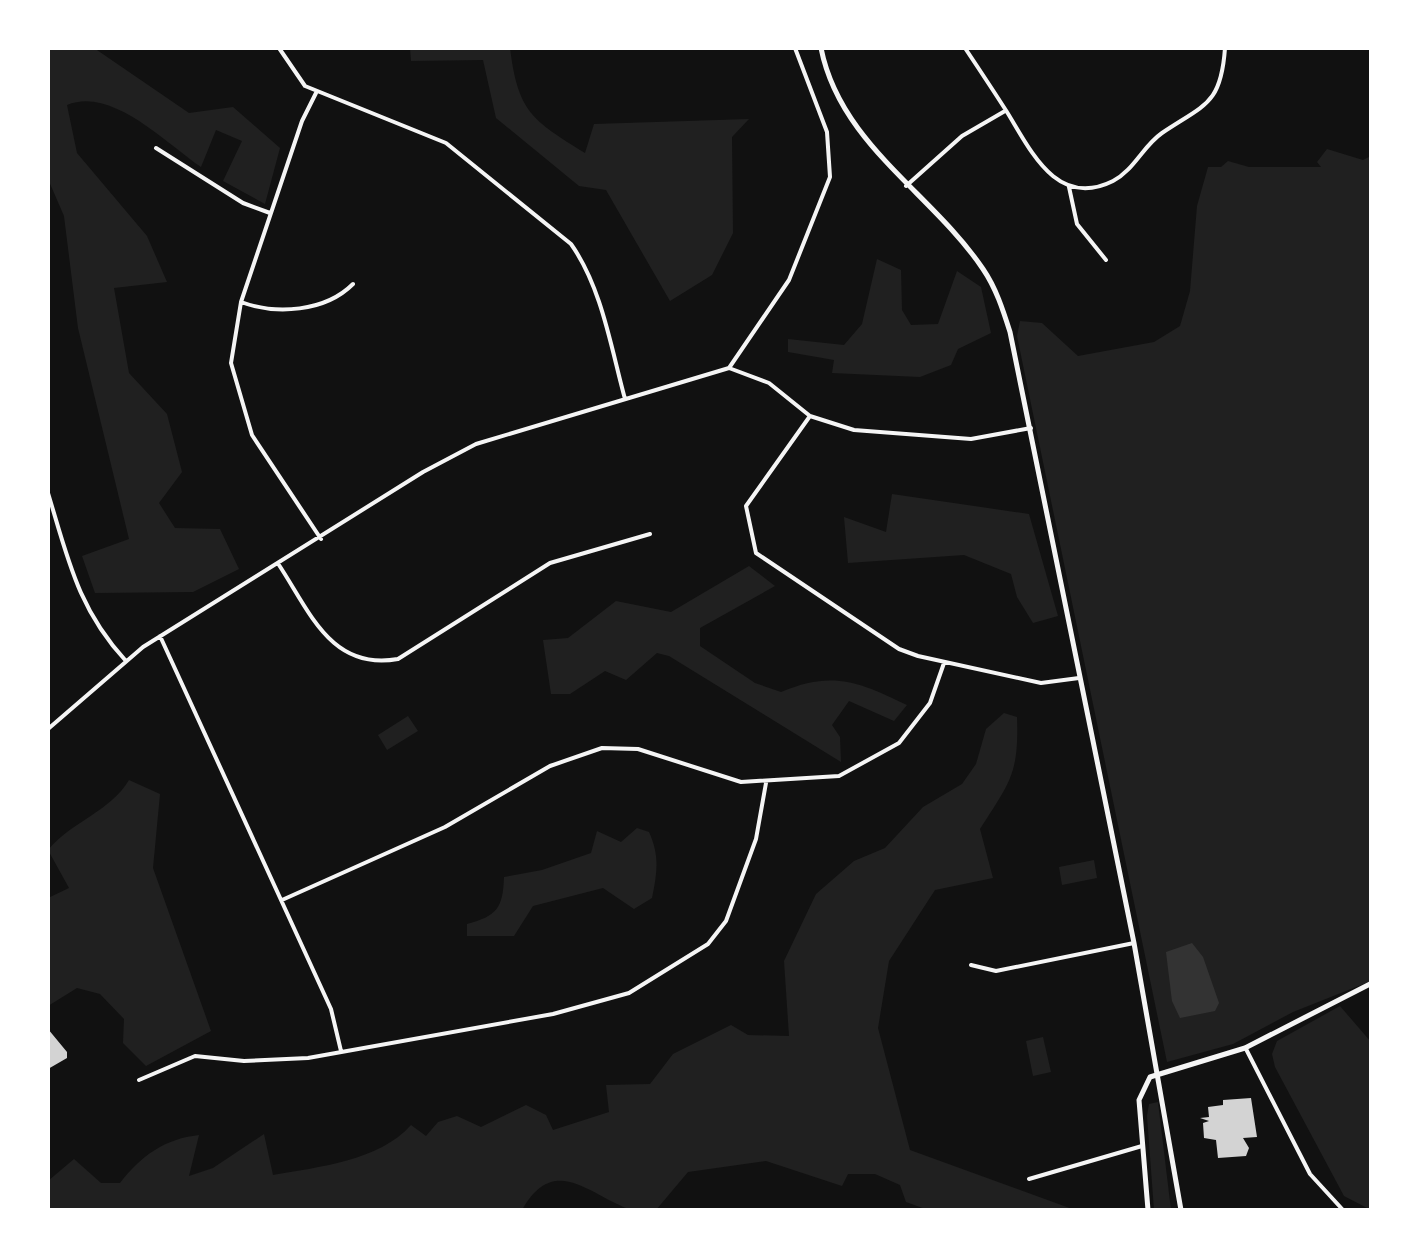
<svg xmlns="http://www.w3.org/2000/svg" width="1419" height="1258" viewBox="0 0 1419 1258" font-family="Poppins,sans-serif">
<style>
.green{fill:#202020}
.water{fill:#333}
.building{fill:#d3d3d3}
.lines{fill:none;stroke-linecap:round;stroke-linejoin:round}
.minor{stroke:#f5f5f5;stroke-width:4}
.tertiary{stroke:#f5f5f5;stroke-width:5}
.secondary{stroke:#f5f5f5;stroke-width:5}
</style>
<rect width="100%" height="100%" fill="#111"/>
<path class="green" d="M48,48h46l95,65 44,-6 47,41 -15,56 -42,-23 19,-40 -26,-11 -15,37c-35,-24 -90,-81 -134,-62l10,48 70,83 20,46 -53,6 15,85 38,41 15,58 -23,31 16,25 45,1 19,40 -46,23 -98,1 -13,-37 47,-17 -51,-211 -14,-112 -16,-37z
M410,48h100c8,64 22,72 75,105l9,-29 155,-5 -17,18 1,96 -21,42 -42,26 -64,-111 -27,-4 -83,-68 -13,-58 -72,1z
M1327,149l36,11 8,-4v825l-78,31 -60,32 -66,18 -150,-726 3,-15 22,2 36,33 76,-14 26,-16 10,-35 7,-85 11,-39h13l7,-6 21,6h72l-4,-5z
M877,259l24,11 1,40 9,15 27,-1 19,-53 24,16 10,46 -33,16 -7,16 -31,12 -88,-4 2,-13 -46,-8v-13l56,6 18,-21z
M892,494l137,20 29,102 -25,7 -16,-26 -6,-23 -47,-19 -116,8 -4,-46 42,15z
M749,566l26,20 -75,42v18l55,37 26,9c51,-22 79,-10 126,13l-13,16 -45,-20 -17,24 8,12 1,25 -172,-106 -12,-3 -31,27 -21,-9 -35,23h-19l-8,-54 25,-2 48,-37 55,11z
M1004,713l13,4c2,57 -7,65 -37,112l13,49 -58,12 -46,71 -11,67 32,122 165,60h-147l-22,-8 -6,-17 -25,-11h-27l-6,12 -76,-25 -78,11 -32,38c-7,0 -17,2 -24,0 -41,-13 -77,-59 -110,0l-474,-1v-28l26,-22 27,24h19c21,-27 44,-44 79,-48l-10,41 24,-8 51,-34 9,41c45,-8 106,-14 138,-50l15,11 12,-14 19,-6 24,11 45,-22 20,10 7,15 56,-18 -3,-27 44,-1 23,-30 58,-29 17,10 41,1 -5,-75 32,-67 38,-33 31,-13 38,-41 39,-23 14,-20 10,-35z
M408,716l10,15 -31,19 -9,-15z
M129,780l31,14 -7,74 58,163 -65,35 -23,-23 1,-24 -24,-25 -23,-6 -29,18v-108l21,-10 -21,-38c23,-28 63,-39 81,-70z
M637,828l12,4c11,24 8,41 3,66l-18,11 -31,-21 -70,18 -19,30h-47v-12c30,-8 36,-16 37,-47l38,-7 49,-17 6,-22 24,11z
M1094,860l3,18 -35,7 -3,-18z
M1340,1006l31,36v168l-27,-14 -69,-129 -3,-13 5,-13z
M1043,1037l8,35 -18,4 -7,-35z
M1158,1102l13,108h-17l-7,-94 2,-12z"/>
<path class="water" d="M1192,943l11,14 16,46 -4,8 -35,7 -8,-17 -6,-49z"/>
<path class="building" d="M48,1029l19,23v6l-19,11z
M1251,1098l6,39 -14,1 6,10 -3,8 -28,2 -2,-18 -12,-2 -1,-15 6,-2 -9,-3 9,-1 -1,-10 15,-2v-5z"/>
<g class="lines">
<path class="minor" d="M279,48l26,38 141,57 125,101c31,44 40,104 54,155
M965,48c14,21 28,42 42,64 24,39 50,97 106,69 21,-11 30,-35 49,-48 43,-29 59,-28 63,-85
M316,93l-14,28 -61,181 -10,61 21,72 69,104
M156,148l87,55 27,10
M906,186l56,-50 43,-25
M1069,187l8,37 29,36
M241,302c35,13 84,10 112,-18
M729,368l40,15 41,33 44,14 117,9 60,-11
M810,416l-64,90 10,47 143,96 19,7 123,27 38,-5
M48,493c20,66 30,116 78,168
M279,565c31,47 52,106 119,94l152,-96 100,-29
M160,636l171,373 10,42
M48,729l95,-82 280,-175 53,-28 253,-76 60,-88 41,-103 -3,-45 -32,-84
M282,900l163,-73 105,-61 52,-18 36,1 103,33 98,-6 60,-33 31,-40 14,-40
M971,965l25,6 138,-28
M1246,1049l64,125 33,36
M139,1080l56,-24 49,5 64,-3 245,-44 76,-21 79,-49 18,-23 30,-82 10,-56
M1029,1179l113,-33"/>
<path class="tertiary" d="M1148,1210l-9,-110 11,-23 95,-29 127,-65"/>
<path class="secondary" d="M821,48c19,96 111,145 162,221 13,19 20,41 27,63l124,611 47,267"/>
</g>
<rect width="1419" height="1258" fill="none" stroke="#ffffff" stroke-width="100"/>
</svg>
